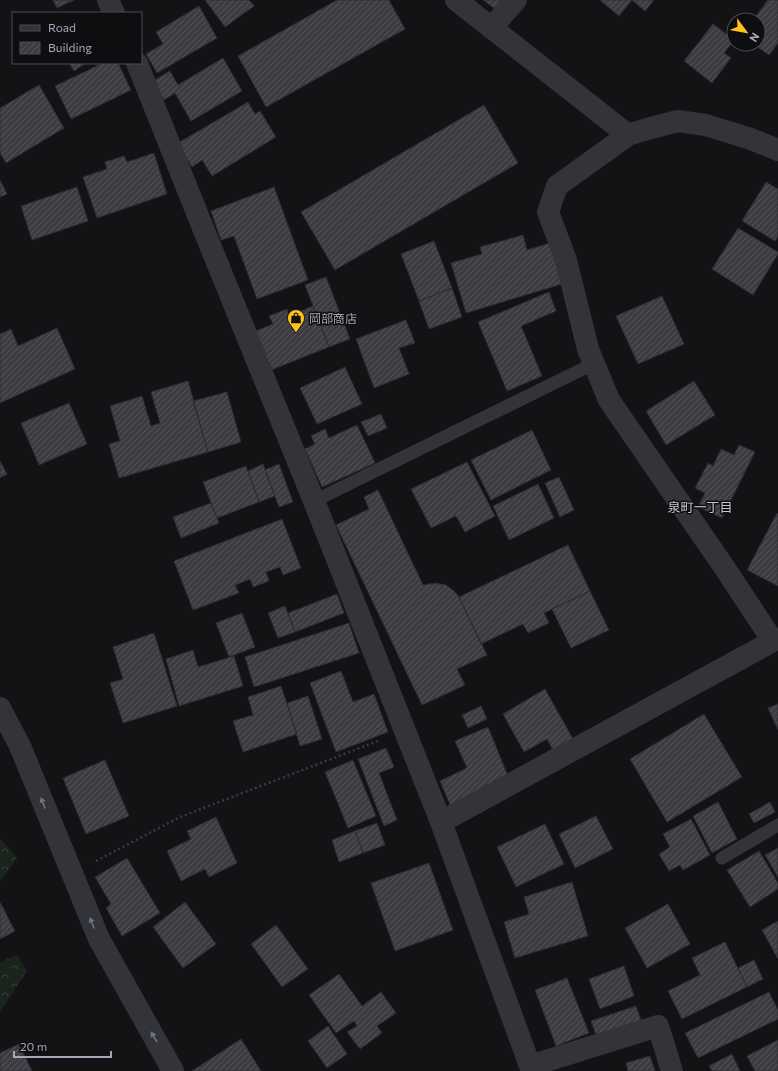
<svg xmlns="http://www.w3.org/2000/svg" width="778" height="1071" viewBox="0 0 778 1071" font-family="Commissioner,'Noto Sans JP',sans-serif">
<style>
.forest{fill:url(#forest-crowns)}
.building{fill:url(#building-hatch);stroke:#2d2c31}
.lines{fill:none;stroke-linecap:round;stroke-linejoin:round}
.path{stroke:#393b41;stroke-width:2.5;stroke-dasharray:2 3;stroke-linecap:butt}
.lane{stroke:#33343a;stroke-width:13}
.street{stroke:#33343a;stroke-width:22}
.oneway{fill:#71737e}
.labels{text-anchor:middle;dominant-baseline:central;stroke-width:3;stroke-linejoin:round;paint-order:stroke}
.poi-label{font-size:12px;fill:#a3a7b6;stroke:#0e0e10;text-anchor:start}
.neighbourhood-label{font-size:13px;fill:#c4c7d2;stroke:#0e0e10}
</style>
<defs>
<pattern id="forest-crowns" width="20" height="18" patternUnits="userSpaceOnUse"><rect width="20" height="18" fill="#1a231c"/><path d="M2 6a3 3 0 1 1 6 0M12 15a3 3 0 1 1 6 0" fill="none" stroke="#38403b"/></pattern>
<pattern id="building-hatch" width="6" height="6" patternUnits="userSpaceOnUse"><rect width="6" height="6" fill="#3c3c42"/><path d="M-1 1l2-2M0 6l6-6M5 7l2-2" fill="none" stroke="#55555b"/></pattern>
</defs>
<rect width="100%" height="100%" fill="#131315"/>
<path class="forest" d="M0,838l17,20 -17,24z
M17,955l10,16 -27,41v-50z"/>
<path class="building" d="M53,0h21l-17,8z
M205,0h44l5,6 -29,21z
M337,0h52l16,29 -139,78 -28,-51z
M483,0h19l-7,9z
M600,0h32l-13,16z
M632,0h22l-9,11z
M768,0h10v43l-9,12 -16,-11h5v-24h-5z
M199,6l18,32 -60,35 -11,-19 17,-10 -7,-12z
M713,24l21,16 -10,13 7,5 -19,25 -28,-22z
M223,58l19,33 -51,30 -16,-28 -11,7 -11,-19 17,-10 8,14z
M69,63h17l-12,8z
M103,63h15l13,27 -60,29 -16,-33z
M39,85l25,43 -58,35 -6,-10v-45z
M248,102l7,12 5,-3 16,26 -64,39 -10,-16 -10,7 -14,-24z
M484,105l34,58 -183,107 -34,-58z
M154,153l13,41 -70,24 -14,-41 24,-8 -2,-7 19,-6 3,6z
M0,180l7,14 -7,3z
M766,182l12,7v47l-3,5 -33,-20z
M77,187l11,34 -56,19 -11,-34z
M274,187l34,93 -51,19 -23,-63 -13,4 -10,-29z
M738,228l40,24v2l-25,41 -41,-26z
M523,235l4,15 23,-7 12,41 -96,29 -15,-50 31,-9 -2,-7z
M434,241l18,47 -33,13 -18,-47z
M326,277l24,62 -21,8 -24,-62z
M452,288l10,29 -33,12 -10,-28z
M549,292l7,19 -35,15 21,50 -35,15 -29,-69z
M662,296l22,48 -46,20 -22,-48z
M313,306l16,41 -58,23 -15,-39 17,-7 -4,-8 18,-7 2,7z
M406,320l9,23 -16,5 10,26 -35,14 -18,-49z
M57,328l18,41 -75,34v-69l11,-5 7,17z
M345,367l17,37 -45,20 -17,-36z
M188,381l20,71 -89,26 -10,-34 11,-3 -10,-35 32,-10 9,30 9,-3 -9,-31z
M694,381l21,34 -49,30 -20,-34z
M227,392l14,50 -33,10 -15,-51z
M69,403l18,41 -48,21 -18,-42z
M381,414l6,14 -19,8 -7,-14z
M357,425l18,38 -53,24 -17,-38 10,-5 -4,-8 14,-7 4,9z
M532,430l19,40 -60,30 -20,-40z
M739,445l16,7 -33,66 -24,-11 7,-14 -10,-5 13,-25 5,3 8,-17 13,6z
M0,461l7,13 -7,4z
M467,462l28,54 -30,16 -9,-16 -25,12 -20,-39z
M263,464l12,32 -16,6 -11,-31z
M279,464l14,38 -14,5 -14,-37z
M246,466l13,36 -42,16 -14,-36z
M559,477l15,33 -14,7 -15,-34z
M538,484l16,34 -45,22 -16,-34z
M378,490l45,95 12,-2 11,2 9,7 4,5 28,58 -30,14 8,16 -43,20 -86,-180 33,-16 -5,-12z
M211,503l8,20 -38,15 -8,-21z
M777,513l1,1v72l-31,-16z
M282,519l19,49 -18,7 -3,-8 -14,5 3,9 -16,6 -3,-8 -15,6 4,8 -46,17 -19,-49z
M568,545l22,46 -46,22 5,10 -21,10 -5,-9 -42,20 -22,-47z
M590,591l19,39 -38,18 -19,-39z
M337,594l7,19 -49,19 -7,-19z
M285,606l10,26 -17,6 -10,-25z
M242,613l13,34 -26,10 -13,-34z
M349,623l10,30 -105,34 -9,-30z
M154,633l23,73 -54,17 -13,-40 13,-4 -10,-32z
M193,650l5,17 36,-11 9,30 -64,20 -13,-47z
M341,671l12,31 21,-8 14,38 -52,20 -26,-69z
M281,686l16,48 -54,18 -10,-31 20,-6 -5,-18z
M545,689l28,50 -20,11 -6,-11 -23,13 -21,-38z
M308,696l14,43 -22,7 -13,-43z
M778,704v26l-10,-22z
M481,706l6,13 -19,9 -6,-13z
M704,714l38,63 -75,45 -37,-63z
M488,727l22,54 -59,26 -11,-26 27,-13 -12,-27z
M386,748l8,19 -15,6 18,47 -13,6 -26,-67z
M105,760l24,56 -43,18 -23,-56z
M353,760l23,56 -28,12 -23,-56z
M718,802l19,37 -25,14 -19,-37z
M770,802l5,10 -21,11 -5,-9z
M596,816l17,33 -38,19 -16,-34z
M216,817l21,46 -28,14 -4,-8 -24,12 -14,-30 24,-12 -4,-8z
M691,819l19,36 -27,15 -3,-5 -11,6 -10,-17 11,-7 -7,-13z
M377,823l8,22 -22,8 -8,-22z
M545,824l19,40 -48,23 -19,-40z
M355,831l8,22 -24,9 -7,-22z
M778,848v29l-13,-22z
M759,851l19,32v6l-28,18 -23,-37z
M127,858l33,55 -38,23 -16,-28 5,-4 -16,-27z
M429,863l24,67 -58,21 -24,-68z
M572,882l16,54 -73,22 -11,-36 25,-8 -5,-17z
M0,902l15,29 -15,8z
M185,902l31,42 -33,24 -30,-41z
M668,904l22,40 -43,24 -22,-40z
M778,921v38l-16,-29z
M276,925l32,44 -26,18 -31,-43z
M725,942l22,45 -65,32 -14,-28 32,-16 -8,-17z
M754,960l9,19 -16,8 -9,-19z
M624,966l10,30 -34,13 -11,-30z
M339,974l23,32 19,-14 15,21 -19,13 5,7 -22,16 -13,-17 10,-6 -3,-5 -18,12 -27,-38z
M567,978l22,55 -33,13 -21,-56z
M769,992l9,18v9l-80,39 -13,-25z
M636,1006l6,17 -45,15 -6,-17z
M328,1026l19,28 -20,14 -19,-27z
M241,1039l20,32h-69z
M778,1040v31h-23l-8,-15z
M19,1044l13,27h-32v-18z
M732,1054l8,17h-28l-3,-5z
M650,1056l5,15h-27l-2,-8z"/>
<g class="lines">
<path class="path" d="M96,861l84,-44 198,-76"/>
<path class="lane" d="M314,501l281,-138
M722,858l56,-33"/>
<path class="street" d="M108,0l6,13
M456,0l172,135
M491,28l25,-28
M137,63l64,160 113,278 127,321 89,244 128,-40 14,45
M0,708l20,38 79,193 74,132
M441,822l332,-181 -51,-77 -113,-164 -21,-51 -22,-89 -18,-48 9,-26 71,-51 19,-6 31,-8 28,4 45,14 27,11"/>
</g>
<defs><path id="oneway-solid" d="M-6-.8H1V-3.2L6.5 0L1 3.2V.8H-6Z"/></defs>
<g class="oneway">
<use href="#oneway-solid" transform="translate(43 803) rotate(-112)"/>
<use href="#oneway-solid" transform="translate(92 923) rotate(-112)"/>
<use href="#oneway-solid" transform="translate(154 1037) rotate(-120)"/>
</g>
<defs>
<symbol id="shop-pin" viewBox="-11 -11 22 30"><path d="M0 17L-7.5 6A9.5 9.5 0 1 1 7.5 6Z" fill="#ffc320" stroke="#0e0e10"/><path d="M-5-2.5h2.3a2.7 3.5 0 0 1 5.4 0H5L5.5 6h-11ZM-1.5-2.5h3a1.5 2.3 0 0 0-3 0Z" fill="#111"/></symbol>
</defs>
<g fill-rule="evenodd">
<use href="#shop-pin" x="286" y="308" width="20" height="27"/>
</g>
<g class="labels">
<g class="poi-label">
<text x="309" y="318">岡部商店</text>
</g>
<g class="neighbourhood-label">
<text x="700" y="507">泉町一丁目</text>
</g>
</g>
<rect x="12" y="12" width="130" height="52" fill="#0e0e10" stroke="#4a4b52"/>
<rect x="20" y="25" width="20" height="6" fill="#33343a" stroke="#4a4b52"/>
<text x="48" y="32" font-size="12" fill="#a3a7b6">Road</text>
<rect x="20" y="42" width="20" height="12" fill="url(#building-hatch)" stroke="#4a4b52"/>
<text x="48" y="52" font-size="12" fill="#a3a7b6">Building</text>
<g transform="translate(746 32) rotate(122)"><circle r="19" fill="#0e0e10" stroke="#4a4b52"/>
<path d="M0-3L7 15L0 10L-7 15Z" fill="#ffc320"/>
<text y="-6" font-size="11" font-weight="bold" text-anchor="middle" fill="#a3a7b6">N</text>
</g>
<path d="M14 1051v6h97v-6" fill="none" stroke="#a3a7b6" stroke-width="2"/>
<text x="20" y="1051" font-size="12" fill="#a3a7b6" stroke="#0e0e10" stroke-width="3" paint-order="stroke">20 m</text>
</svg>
